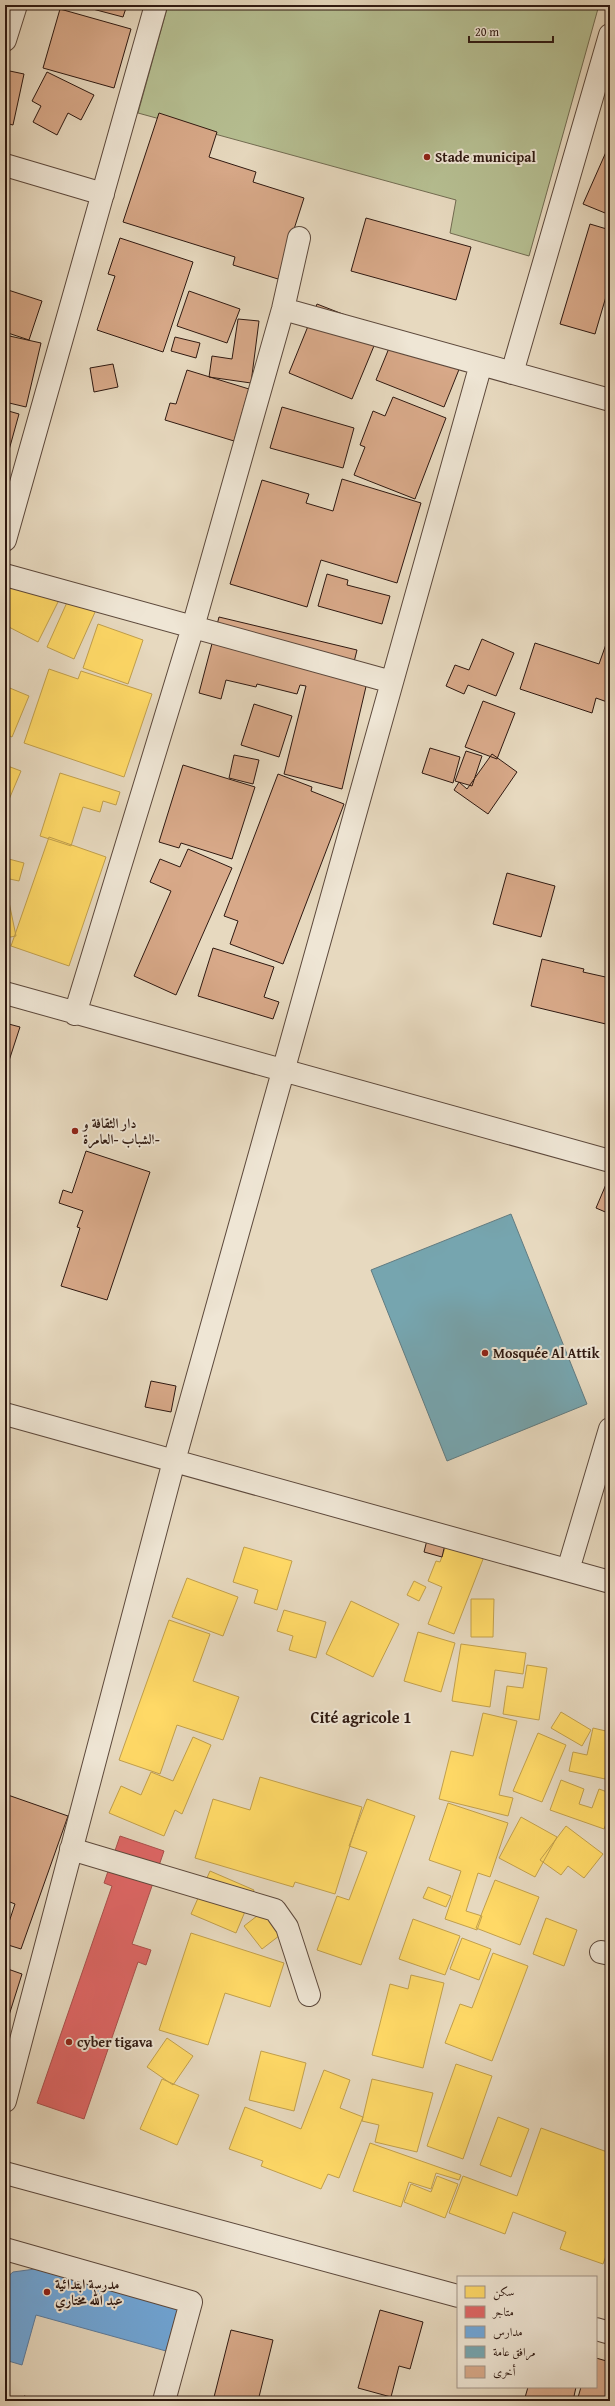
<svg xmlns="http://www.w3.org/2000/svg" width="615" height="2406" viewBox="0 0 615 2406" font-family="'Gentium Book Plus',Amiri,serif">
<style>
.green{fill:#b6bf92;stroke:#726c52}
.homes{fill:#ffd966;stroke:#c19f4c}
.shops{fill:#e06666;stroke:#ab4f4c}
.schools{fill:#6fa8dc;stroke:#5c7d9f}
.public{fill:#76a5af;stroke:#617b80}
.building{fill:#d8a989;stroke:#2f1911}
.lines{fill:none;stroke-linecap:round;stroke-linejoin:round}
.minor-casing{stroke:#5d493c;stroke-width:24}
.tertiary-casing{stroke:#5d493c;stroke-width:24}
.minor{stroke:#efe6d5;stroke-width:22}
.tertiary{stroke:#efe6d5;stroke-width:22}
.poi-dot{fill:#8f2418;stroke:#efe6d5;stroke-width:1.5}
.labels{text-anchor:middle;dominant-baseline:central;stroke-width:4;stroke-linejoin:round;paint-order:stroke}
.poi-label{font-size:14px;font-weight:bold;fill:#2f1911;stroke:#efe6d5;text-anchor:start}
.quarter-label{font-size:16px;font-weight:bold;fill:#2f1911;stroke:#efe6d5}
</style>
<rect width="100%" height="100%" fill="#e7d9bf"/>
<filter id="stains"><feTurbulence type="fractalNoise" baseFrequency=".005" numOctaves="4"/><feColorMatrix values="0 0 0 0 .2 0 0 0 0 .09 0 0 0 0 .02 0 0 0 .5 -.17"/></filter>
<radialGradient id="worn" r=".72"><stop offset=".6" stop-color="#630" stop-opacity="0"/><stop offset="1" stop-color="#630" stop-opacity=".3"/></radialGradient>
<path class="green" d="M168,5h431l-70,251 -79,-23 6,-33 -318,-87z"/>
<path class="homes" d="M5,572l55,26 -22,44 -33,-17z
M73,589l27,12 -26,58 -27,-12z
M98,624l45,16 -15,44 -45,-16z
M49,669l29,10 3,-8 71,23 -28,83 -100,-34z
M5,686l24,10 -17,41 -7,-3z
M5,765l16,6 -16,38z
M60,773l60,19 -4,13 -13,-4 -3,11 -17,-5 -12,39 -31,-10z
M49,837l57,20 -37,109 -58,-20z
M5,858l19,5 -5,18 -14,-3z
M9,902l7,34 -11,2v-35z
M448,1540l37,14 -31,80 -26,-10 14,-37 -14,-6 8,-20 4,1z
M244,1547l48,14 -15,49 -23,-7 4,-13 -25,-8z
M187,1578l51,19 -15,39 -51,-19z
M414,1581l12,6 -7,14 -12,-6z
M471,1599h23l-1,38h-22z
M351,1601l48,23 -26,53 -47,-23z
M284,1610l42,12 -10,36 -27,-8 4,-14 -16,-5z
M169,1620l41,14 -17,47 46,16 -16,43 -46,-15 -17,49 -41,-14z
M418,1632l37,11 -14,49 -37,-11z
M461,1644l65,9 -3,21 -28,-4 -5,37 -38,-6z
M527,1665l20,3 -8,52 -36,-6 4,-28 16,2z
M561,1712l30,18 -9,16 -31,-18z
M483,1713l34,8 -18,74 14,3 -5,18 -69,-17 12,-48 22,5z
M593,1728l17,4v26l-5,21 -36,-8 4,-19 14,3z
M538,1733l28,12 -24,57 -29,-11z
M193,1737l18,8 -29,69 -7,-4 -11,26 -55,-23 12,-27 20,9 10,-23 22,9z
M260,1777l102,30 -27,87 -40,-12 -2,5 -98,-29 18,-59 37,11z
M561,1780l23,9 -5,15 13,4 7,-19 11,4v21l-6,15 -54,-19z
M367,1799l48,17 -54,149 -44,-15 20,-54 12,4 18,-48 -18,-6z
M448,1803l60,20 -18,54 -12,-4 -12,38 16,5 -5,14 -32,-11 16,-48 -32,-11z
M521,1817l36,20 -22,40 -36,-19z
M566,1826l37,28 -19,24 -16,-12 -7,9 -21,-15z
M210,1871l44,19 -18,43 -45,-19z
M495,1880l44,17 -19,48 -44,-17z
M428,1887l23,9 -5,11 -23,-9z
M270,1906l18,23 -26,20 -18,-23z
M546,1918l31,12 -13,36 -31,-12z
M413,1919l47,17 -15,39 -46,-16z
M191,1933l93,30 -14,44 -45,-14 -17,52 -49,-15z
M462,1938l29,11 -12,31 -29,-11z
M493,1953l35,13 -36,95 -47,-18 15,-39 12,4z
M411,1975l33,8 -21,85 -51,-13 18,-71 18,5z
M167,2038l26,18 -20,29 -26,-18z
M261,2051l45,12 -12,48 -45,-11z
M456,2064l36,12 -29,83 -36,-13z
M324,2070l26,10 -10,28 23,9 -24,61 -11,-4 -7,15 -60,-23 2,-5 -34,-12 16,-42 56,22z
M162,2079l37,16 -22,50 -37,-16z
M372,2079l61,14 -16,59 -42,-10 4,-17 -17,-4z
M498,2117l31,12 -18,48 -31,-12z
M541,2128l69,25v92l-7,19 -43,-15 6,-17 -53,-20 -8,22 -56,-21 14,-37 54,20z
M370,2143l91,32 -2,5 -23,-7 -5,16 -22,-7 -8,25 -48,-16z
M437,2176l21,8 -13,34 -41,-16 7,-18 20,8z"/>
<path class="shops" d="M120,1836l44,15 -32,93 19,6 -5,15 -8,-3 -54,157 -47,-16 75,-217 -8,-3z"/>
<path class="schools" d="M35,2269l143,39 -12,43 -130,-36 -14,50 -17,-5v-81l8,-7z"/>
<path class="public" d="M511,1214l76,190 -140,57 -76,-191z"/>
<path class="building" d="M86,5h41l-4,12 -38,-10z
M60,9l71,20 -17,59 -71,-20z
M5,70l19,4 -11,51 -8,-2z
M47,72l47,23 -13,25 -13,-7 -11,22 -24,-13 8,-16 -9,-5z
M159,113l58,19 -8,25 47,15 -3,10 51,16 -26,81 -45,-14 2,-8 -112,-35z
M610,143v72l-27,-11z
M366,218l105,29 -15,53 -105,-29z
M590,224l20,6v53l-15,51 -35,-10z
M120,238l73,24 -30,90 -66,-22 18,-54 -7,-2z
M5,289l37,12 -13,39 -24,-8z
M189,291l51,18 -13,34 -50,-17z
M317,304l64,25 -29,70 -63,-26z
M238,319l21,2 -8,62 -42,-6 3,-21 20,3z
M396,331l68,26 -20,50 -68,-27z
M5,335l36,8 -15,64 -21,-5z
M175,337l25,6 -4,15 -25,-7z
M113,364l5,23 -24,5 -4,-24z
M187,370l62,19 -15,52 -69,-21 5,-17 6,1z
M393,397l53,21 -31,81 -61,-24 11,-28 -5,-2 13,-34 12,5z
M282,407l72,21 -11,40 -73,-20z
M5,410l14,4 -10,36 -4,-2z
M342,479l79,24 -24,80 -76,-23 -14,47 -77,-23 32,-104 47,14 -3,9 27,8z
M327,574l21,6 -1,5 43,11 -8,28 -64,-18z
M219,617l138,33 -6,24 17,4 -26,111 -58,-15 22,-88 -6,-1 -3,9 -40,-10 -1,3 -30,-7 -5,19 -22,-6z
M610,633v70l-14,-5 -4,15 -72,-24 15,-46 64,21z
M482,639l32,14 -18,43 -28,-11 -4,9 -18,-8 9,-21 14,5z
M483,701l32,12 -18,46 -32,-12z
M254,704l38,12 -13,41 -38,-12z
M430,748l30,9 -7,26 -31,-10z
M466,751l16,5 -10,30 -17,-5z
M492,754l25,18 -29,42 -34,-24 5,-8 8,7z
M234,755l25,5 -6,24 -24,-6z
M183,765l72,22 -23,72 -51,-16 -2,5 -20,-6z
M278,774l34,13 -1,4 33,13 -61,160 -53,-20 8,-23 -14,-5z
M188,849l44,19 -56,127 -42,-19 37,-85 -21,-9 10,-23 20,8z
M507,873l48,13 -14,51 -48,-13z
M213,948l61,19 -10,30 15,5 -6,17 -75,-23z
M542,959l42,10 -1,3 27,6v47l-79,-19z
M5,1023l15,4 -15,46z
M86,1151l64,21 -43,128 -46,-14 19,-58 -3,-1 6,-16 -24,-8 4,-13 9,3z
M607,1182l3,1v31l-14,-6z
M151,1381l25,5 -5,26 -26,-5z
M429,1532l18,4 -5,21 -18,-5z
M5,1794l63,22 -47,133 -16,-5v-10l10,-30 -10,-4z
M5,1968l17,6 -17,54z
M380,2310l43,12 -13,47 -11,-3 -8,31 -33,-9z
M231,2330l42,10 -15,61h-45z
M596,2358l14,4v39h-33l4,-14h15z
M528,2387h48l-3,14h-49z
M24,2396l18,5h-19z"/>
<g class="lines">
<defs>
<path id="minor" d="M5,40l11,-35
M5,165l98,29
M283,309l327,91
M512,373l98,-338
M5,540l151,-535
M5,575l387,107
M5,993l605,168
M75,1014l118,-387 90,-318 16,-71
M5,1414l605,168
M568,1570l42,-141
M71,1849l204,61 12,17 22,68
M601,1952l9,2
M5,2101l169,-640 307,-1097
M5,2249l186,53 -27,99"/>
<path id="tertiary" d="M5,2173l453,123
M596,2329l14,4"/>
</defs>
<use href="#minor" class="minor-casing"/>
<use href="#tertiary" class="tertiary-casing"/>
<use href="#minor" class="minor"/>
<use href="#tertiary" class="tertiary"/>
</g>
<g class="poi-dot">
<circle cx="427" cy="157" r="4"/>
<circle cx="75" cy="1131" r="4"/>
<circle cx="485" cy="1353" r="4"/>
<circle cx="69" cy="2042" r="4"/>
<circle cx="47" cy="2292" r="4"/>
</g>
<g class="labels">
<g class="poi-label">
<text x="435" y="157">Stade municipal</text>
<text x="83" y="1123">دار الثقافة و<tspan x="83" dy="16">الشباب -العامرة-</tspan></text>
<text x="493" y="1353">Mosquée Al Attik</text>
<text x="77" y="2042">cyber tigava</text>
<text x="55" y="2284">مدرسة ابتدائية<tspan x="55" dy="16">عبد الله مختاري</tspan></text>
</g>
<g class="quarter-label">
<text x="361" y="1717">Cité agricole 1</text>
</g>
</g>
<rect width="615" height="2406" fill="none" stroke="#e7d9bf" stroke-width="20"/>
<rect x="6" y="6" width="603" height="2394" fill="none" stroke="#2f1911" stroke-width="2"/>
<rect x="10" y="10" width="595" height="2386" fill="none" stroke="#2f1911"/>
<rect x="457" y="2276" width="140" height="112" fill="#efe6d5" stroke="#a29487"/>
<rect x="465" y="2286" width="20" height="12" fill="#ffd966" stroke="#a29487"/>
<text x="493" y="2296" font-size="12" fill="#2f1911">سكن</text>
<rect x="465" y="2306" width="20" height="12" fill="#e06666" stroke="#a29487"/>
<text x="493" y="2316" font-size="12" fill="#2f1911">متاجر</text>
<rect x="465" y="2326" width="20" height="12" fill="#6fa8dc" stroke="#a29487"/>
<text x="493" y="2336" font-size="12" fill="#2f1911">مدارس</text>
<rect x="465" y="2346" width="20" height="12" fill="#76a5af" stroke="#a29487"/>
<text x="493" y="2356" font-size="12" fill="#2f1911">مرافق عامة</text>
<rect x="465" y="2366" width="20" height="12" fill="#d8a989" stroke="#a29487"/>
<text x="493" y="2376" font-size="12" fill="#2f1911">أخرى</text>
<path d="M469 36v6h84v-6" fill="none" stroke="#2f1911" stroke-width="2"/>
<text x="475" y="36" font-size="12" fill="#2f1911" stroke="#efe6d5" stroke-width="3" paint-order="stroke">20 m</text>
<rect width="100%" height="100%" filter="url(#stains)"/>
<rect width="100%" height="100%" fill="url(#worn)"/>
</svg>
